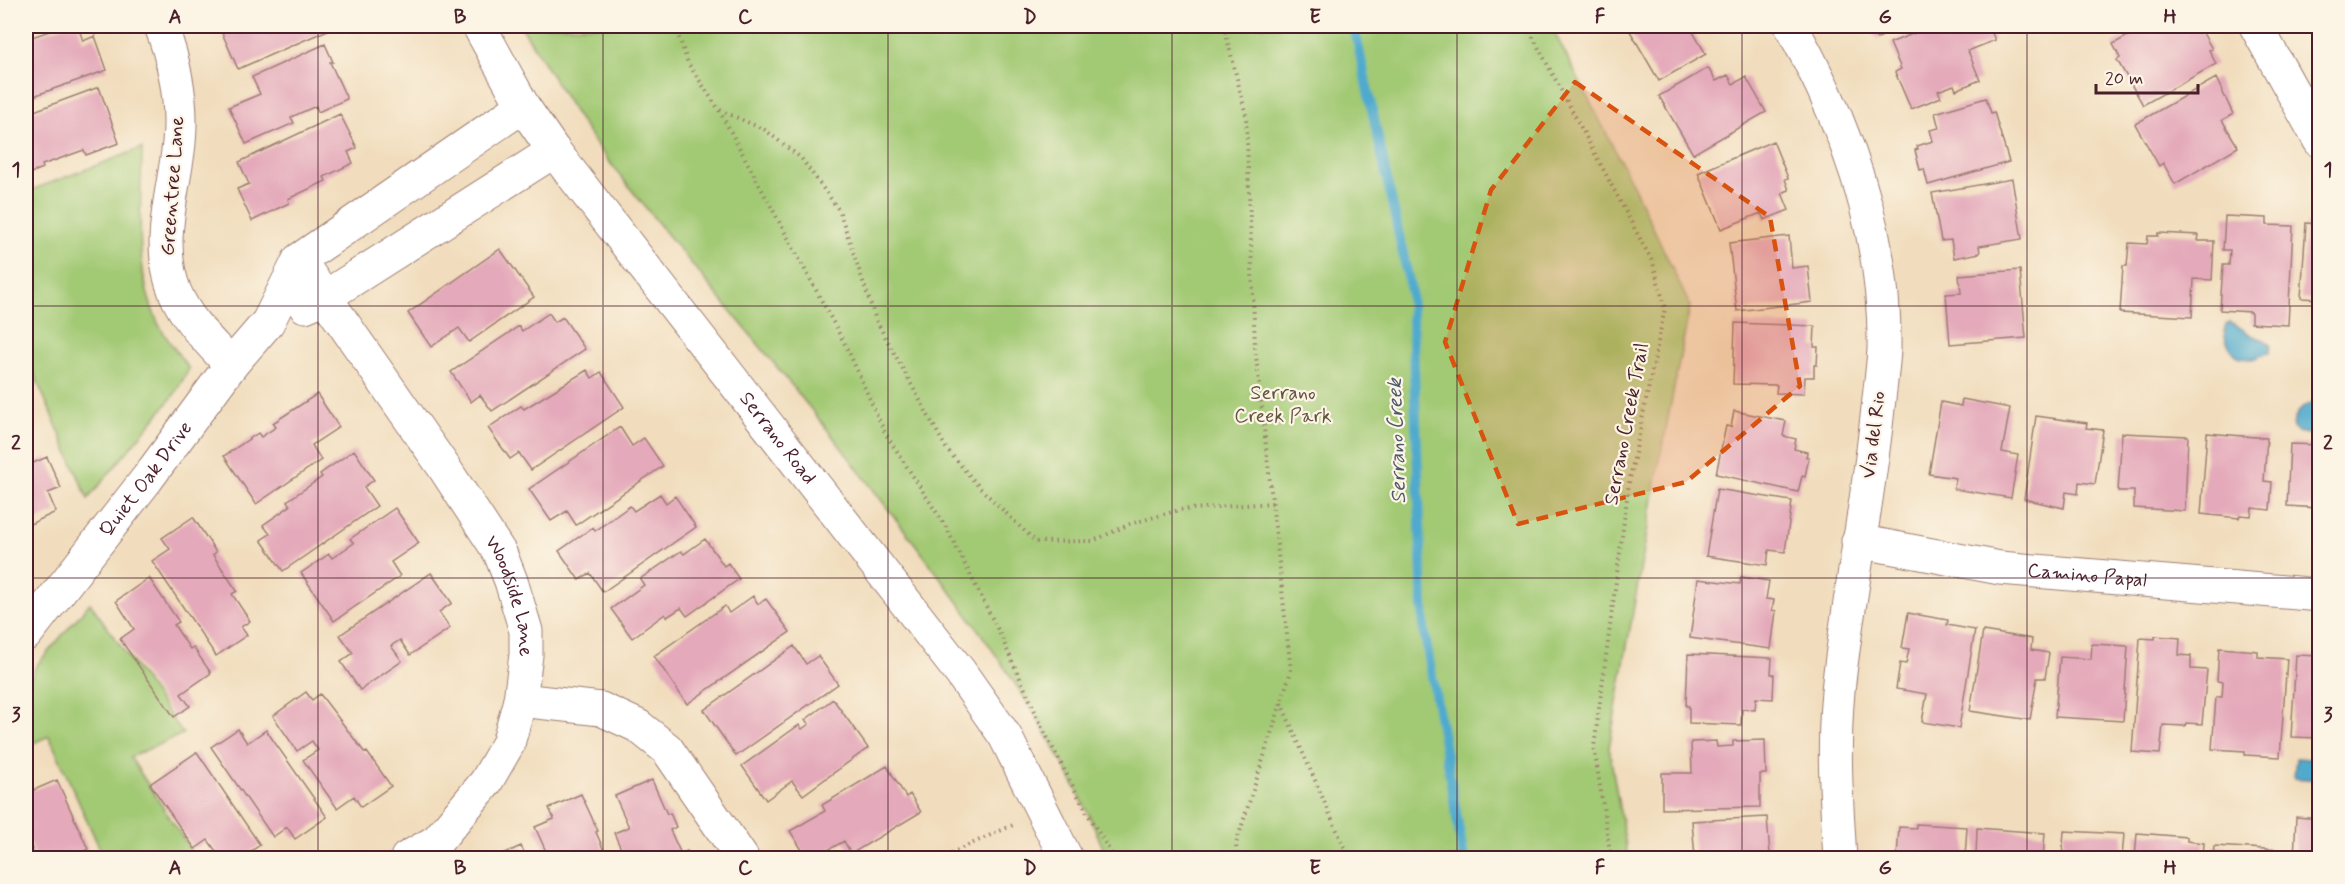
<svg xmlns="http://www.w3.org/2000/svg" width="2345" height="884" viewBox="0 0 2345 884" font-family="Mynerve,sans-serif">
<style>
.green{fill:#a2c973;stroke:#76744f;stroke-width:1.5}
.water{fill:#50aacd;stroke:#4d647c;stroke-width:1.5}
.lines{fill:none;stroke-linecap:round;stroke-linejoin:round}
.stream{stroke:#50aacd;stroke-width:10}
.building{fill:#e4a9ba}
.street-casing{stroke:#9e7e74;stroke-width:35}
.secondary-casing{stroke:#9e7e74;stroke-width:35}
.path{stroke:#9e7e74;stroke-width:4;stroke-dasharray:1.5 4.5;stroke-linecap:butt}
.street{stroke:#fff;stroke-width:33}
.secondary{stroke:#fff;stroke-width:33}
.marked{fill:#d8530f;fill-opacity:0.2;stroke:#d8530f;stroke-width:4.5;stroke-dasharray:12 8;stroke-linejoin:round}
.grid{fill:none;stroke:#4a1f2b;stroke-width:1.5;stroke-opacity:0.55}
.labels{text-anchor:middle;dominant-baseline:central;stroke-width:4.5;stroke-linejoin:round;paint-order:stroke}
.street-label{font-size:20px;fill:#4a1f2b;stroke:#fcf5e5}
.park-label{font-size:20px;fill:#645241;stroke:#fcf5e5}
.water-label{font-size:21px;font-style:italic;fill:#4c576c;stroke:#fcf5e5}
.neatline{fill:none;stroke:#4a1f2b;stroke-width:2}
.grid-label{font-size:20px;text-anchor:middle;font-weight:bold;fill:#4a1f2b}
</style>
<rect width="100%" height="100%" fill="#fcf5e5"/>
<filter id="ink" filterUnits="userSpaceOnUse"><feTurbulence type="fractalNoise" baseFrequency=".0167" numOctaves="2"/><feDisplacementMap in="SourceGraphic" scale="12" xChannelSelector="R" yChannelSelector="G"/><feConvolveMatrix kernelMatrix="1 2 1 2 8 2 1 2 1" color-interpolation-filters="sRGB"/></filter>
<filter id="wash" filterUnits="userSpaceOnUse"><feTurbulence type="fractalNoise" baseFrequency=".008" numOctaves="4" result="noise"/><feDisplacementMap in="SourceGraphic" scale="24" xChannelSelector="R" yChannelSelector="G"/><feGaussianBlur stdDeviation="1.35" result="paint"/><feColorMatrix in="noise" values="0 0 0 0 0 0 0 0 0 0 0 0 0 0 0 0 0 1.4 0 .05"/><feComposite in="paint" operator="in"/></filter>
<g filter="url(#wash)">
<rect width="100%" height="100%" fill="#f1ddbd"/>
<path class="green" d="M521,26h1030l82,159 57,121 -31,158 -50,284 19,110h-521c-46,-119 -124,-225 -201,-326 -34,-43 -66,-88 -101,-130 -68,-86 -141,-168 -207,-255 -28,-39 -52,-81 -77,-121z
M142,148c0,59 -10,120 16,175 8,16 21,31 31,46l-15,26 -86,104 -62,-144v-163z
M90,603l93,131 -53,23 66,101h-92l-55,-122 -23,10v-56l10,-24z"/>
<path class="water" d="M2230,322c8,3 11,7 18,11 8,6 16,4 23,12l-2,8 -17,6 -13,-1c-10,-10 -18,-21 -13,-34z
M2319,399v30l-11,5 -11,-2 -4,-4c0,-17 13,-23 26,-29z
M2296,758l23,2v20l-25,-2z"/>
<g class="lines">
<path class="stream" d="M1354,26l57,265 13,339 40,228"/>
</g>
<g id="blocks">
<path class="building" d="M64,26h14l5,15 12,-5 12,34 -79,28 -2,-7v-52z
M234,26h103l-99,43 -16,-36 12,-5z
M1627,26h67l-4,1 16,27 -47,27z
M1869,26h30l-22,13z
M1932,26h57l6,14 -27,11 12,29 -24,10 -2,-5 -16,6 3,6 -30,12 -16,-37 6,-3 -11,-26z
M2146,26h17l3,5 12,-5 6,8 15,-8 13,23 -3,1 7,14 -73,41 -26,-45 3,-2 -7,-14z
M325,44l8,18h-3l17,37 -29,13 -2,-6 -25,11 3,6 -48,21 -17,-37 31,-13 -8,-17z
M1708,68l8,13 12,-6 5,9 13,-7 20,35 -73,42 -34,-58z
M2216,78l17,36 -11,6 16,27 -63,37 -12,-21 -4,3 -24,-42z
M99,87l20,56 -33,12 -2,-5 -42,15 1,3 -17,7v-61z
M1986,98l5,15 3,-1 15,50 -81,23 -4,-16 -4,1 -5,-20 3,-1 -1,-3 16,-5 -3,-11 9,-2 -4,-15z
M340,114l17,34 -9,4 5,11 -29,14 2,4 -38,18 1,4 -37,18 -15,-32 12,-5 -10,-22z
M1773,141l15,37 -3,1 4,11 -7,3 7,17 -25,10 -3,-7 -40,16 -23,-56z
M2012,179l10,60 -43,7 1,7 -26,5 -3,-18 -10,1 -9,-48z
M2225,216l42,2v7l26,1 -5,99 -37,-2v-11l-31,-2 3,-45h6l1,-15h-7z
M2306,223l14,1v75l-19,-1z
M2158,233l41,2 -1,6h16l-2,39 -18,-1 -2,38 -72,-4 3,-47h4l2,-23 18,1 1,-8h10z
M1789,236l3,32 16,-2 4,36 -75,9 -8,-68z
M500,249l34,48 -65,45 -10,-14 -28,19 -23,-34z
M2020,270l6,68 -76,6 -4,-50 15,-1 -2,-18z
M549,313l6,9 8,-5 22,32 -93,62 -12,-16 -9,7 -20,-30 68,-46 3,5z
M1735,323l80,3 -1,21h4l-1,18h-3v12h-9l-1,17 -28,-1 1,-8 -44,-1z
M587,370l5,8 9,-6 23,35 -93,63 -12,-17 -9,6 -22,-31 33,-22 3,3z
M317,394l22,33 -27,18 9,15 -65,44 -32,-48 34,-23 3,4 15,-10 -3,-4z
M1962,399l48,9 -8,44 16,3 -7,43 -57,-9 2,-11 -27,-4 12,-72 20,4z
M1734,411l52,10 -3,15 13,3 -2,10 13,3 -1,5h3l-4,20 -3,-1 -4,16 -82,-18 10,-48 5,1z
M2036,416l51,7 -1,5 17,2 -8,54 -16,-2 -1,12 -12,-2 -2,16 -40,-9z
M620,427l12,19 12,-8 19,28 -87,59 -9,-14 -16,10 -22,-32z
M2122,433l66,3 -3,75 -51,-3v-17h-16z
M2207,433l60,5 -3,43 8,1 -2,28 -18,-2 -1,8 -11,-1 -1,3 -38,-4z
M2290,444l30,1v78h-3l1,-15 -31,-2z
M354,450l20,30 -10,7 13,19 -94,65 -22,-31 9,-6 -7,-9 27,-19 -3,-5 35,-24 -2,-3z
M47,457l14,31 -13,5 8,19 -30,14v-60z
M1717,489l75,12 -7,51 -16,-2 -2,15 -61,-9z
M660,494l6,9 9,-7 21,31 -93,65 -13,-19 -11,7 -20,-29 34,-24 2,4 35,-25 4,5z
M395,508l24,35 -28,19 9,14 -66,45 -33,-48 28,-19 3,4 22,-15 -4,-4z
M193,517l23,35 -3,3 24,36 -5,3 18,27 -9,6 6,8 -31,21 -64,-95 18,-12 -8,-11z
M705,539l19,27 4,-3 11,16 -52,37 -6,-8 -14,9 -2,-3 -33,24 -21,-29 33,-24 -4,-6 41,-28 3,3z
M431,573l21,30 -13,9 11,16 -40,27 -10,-15 -9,6 11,15 -42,29 -19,-28 12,-9 -13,-18z
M1741,577l28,4 -3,18 8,1 -2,10 4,1 -5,38 -81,-11 8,-59 42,5z
M149,578l30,44 -5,3 16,24 3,-2 18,26 -30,21 9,12 -16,11 -54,-78 14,-10 -18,-28z
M753,596l5,8 8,-5 24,33 -103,72 -33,-48 71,-50 4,7z
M1908,613l40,7 -1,5 28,5 -16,98 -37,-6 5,-28 -31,-5 4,-26 6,1 3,-15 -7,-1z
M1983,631l49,8 -1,11 18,3 -4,25h-8l-7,42 -60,-9z
M2155,636l25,2 -1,17 12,1v13l16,1 -5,54 -16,-1 -1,3 -22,-1 -3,29 -28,-2 8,-114 15,1z
M2092,644l36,2 -5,75 -68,-4 5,-60 31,2z
M794,646l12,18 12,-8 20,28 -102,72 -32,-46z
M2219,648l39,3v6l29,2 -7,98 -35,-2v-4l-33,-2 4,-52h6l1,-15 -6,-1z
M1688,654l84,4 -1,16h3l-1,25 -17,-1 -1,12 -13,-1 -1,16 -52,-2v-17h-3z
M2296,655l24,1v82l-29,-1z
M306,692l6,8 8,-6 45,59 2,-1 24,34 -30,21 -7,-11 -17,12 -34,-48 15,-10 -6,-9 -15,10 -24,-35z
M833,699l35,49 -65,47 -11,-14 -26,19 -24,-34 57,-41 3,4 7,-5 -4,-4z
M238,729l9,14 19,-13 61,87 -32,22 -8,-12 -14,10 -62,-90z
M1765,740l1,34h-6v33l-98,2v-36h30l-1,-31 25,-1 1,6 16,-1v-5z
M197,752l63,93 -19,13h-20l-13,-18 -13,9 -45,-65z
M887,766l19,31 4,-3 11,18 -70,42 -7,-13 -30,17h-7l-17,-27 35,-20 -3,-6z
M28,777l6,13 23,-10 31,69 -4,2 3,7h-51l-6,-15 -4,2v-67z
M652,780l15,34 3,-1 6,14 -6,3 11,24 6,-3 3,7h-65l-11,-25 15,-6 -14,-31z
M581,794l17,37 -2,1 11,26h-58l-14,-31 19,-8 -5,-11z
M1767,817l3,37 -23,1v3h-52l-3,-37z
M2296,817l24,2v39h-26z
M1916,824l51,3 -2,31h-68l2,-31 17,1z
M1977,828l68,5 -2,25h-67z
M2064,831l60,3 -2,24h-60z
M2137,833l50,4v4l17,2 -1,15h-68z
M521,846l6,12h-33z
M2214,846l68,4 -1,8h-68z"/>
</g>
</g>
<g filter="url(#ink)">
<use href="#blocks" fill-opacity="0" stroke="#9e7e74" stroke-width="1.5"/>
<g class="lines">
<defs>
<g id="street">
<path d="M161,26c14,37 22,77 18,117 -5,50 -24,100 -4,149 12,29 35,50 56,73"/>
<path d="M1791,26c55,98 95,208 93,323 -1,19 -4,39 -6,59 -9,88 -27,176 -38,265 -8,61 -4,124 0,185"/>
<path d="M2256,26l64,115"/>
<path id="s1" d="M299,260l144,206 57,87 11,28 15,50v24l-6,45 -12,44 -22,38 -49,59 -30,17"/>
<path d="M305,306l20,-9 229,-146"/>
<path id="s2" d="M1858,541l142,27 320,27"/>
<path id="s3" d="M26,634l121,-155 84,-114 37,-43 31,-62 224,-154"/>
<path d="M520,700l81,9 37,17 29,23 75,109"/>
</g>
<g id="secondary">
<path id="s4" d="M479,26l44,80 31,45 406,521 45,64 61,122"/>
</g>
</defs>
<use href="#street" class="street-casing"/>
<use href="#secondary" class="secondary-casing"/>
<path class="path" d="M675,26l13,37 31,47 84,156 45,84 37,83 61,94 53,105 45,99 43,82 27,45
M1224,26l22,89 9,232 36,324 -55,173 1,14
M1527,26l126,237 12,45 -36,175 -35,264 17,111
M720,110l45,20 36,28 38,52 37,110 70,128 34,40 56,54 57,-1 37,-17 49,-14 93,-7
M1281,703l68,155
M940,858l73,-33"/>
<use href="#street" class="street"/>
<use href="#secondary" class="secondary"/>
</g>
</g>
<path class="marked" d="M1575,82l195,135 30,169 -114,96 -168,42 -73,-182 46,-152z"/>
<path class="grid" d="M318,26v832M603,26v832M888,26v832M1172,26v832M1457,26v832M1742,26v832M2027,26v832M26,306h2294M26,578h2294"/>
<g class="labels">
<g class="street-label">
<text transform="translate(173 186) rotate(-86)">Greentree Lane</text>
<text transform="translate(1627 424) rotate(-79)">Serrano Creek Trail</text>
<text transform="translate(1874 435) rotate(-83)">Via del Rio</text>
<text stroke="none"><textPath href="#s4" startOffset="510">Serrano Road</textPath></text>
<text stroke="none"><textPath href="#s3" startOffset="196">Quiet Oak Drive</textPath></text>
<text stroke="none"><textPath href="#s2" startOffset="232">Camino Papal</textPath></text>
<text stroke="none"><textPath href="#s1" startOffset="400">Woodside Lane</textPath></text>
</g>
<g class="park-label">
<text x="1283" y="393">Serrano<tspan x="1283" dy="23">Creek Park</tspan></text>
</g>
<g class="water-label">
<text transform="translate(1397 441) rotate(-92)">Serrano Creek</text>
</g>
</g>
<rect width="2345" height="884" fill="none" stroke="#fcf5e5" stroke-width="66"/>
<path d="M2096 84v9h102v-9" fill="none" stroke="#4a1f2b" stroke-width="3"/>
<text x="2105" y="84" font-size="18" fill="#4a1f2b" stroke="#fcf5e5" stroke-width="4.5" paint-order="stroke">20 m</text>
<rect x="33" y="33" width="2279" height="818" class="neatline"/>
<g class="grid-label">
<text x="175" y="23">A</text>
<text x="460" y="23">B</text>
<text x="745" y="23">C</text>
<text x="1030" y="23">D</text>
<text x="1315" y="23">E</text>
<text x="1600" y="23">F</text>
<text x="1885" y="23">G</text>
<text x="2170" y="23">H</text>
<text x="16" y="176">1</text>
<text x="2328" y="176">1</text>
<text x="16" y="449">2</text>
<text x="2328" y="449">2</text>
<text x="16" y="721">3</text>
<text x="2328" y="721">3</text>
<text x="175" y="874">A</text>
<text x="460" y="874">B</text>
<text x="745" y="874">C</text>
<text x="1030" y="874">D</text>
<text x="1315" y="874">E</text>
<text x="1600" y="874">F</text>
<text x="1885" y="874">G</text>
<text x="2170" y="874">H</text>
</g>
</svg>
